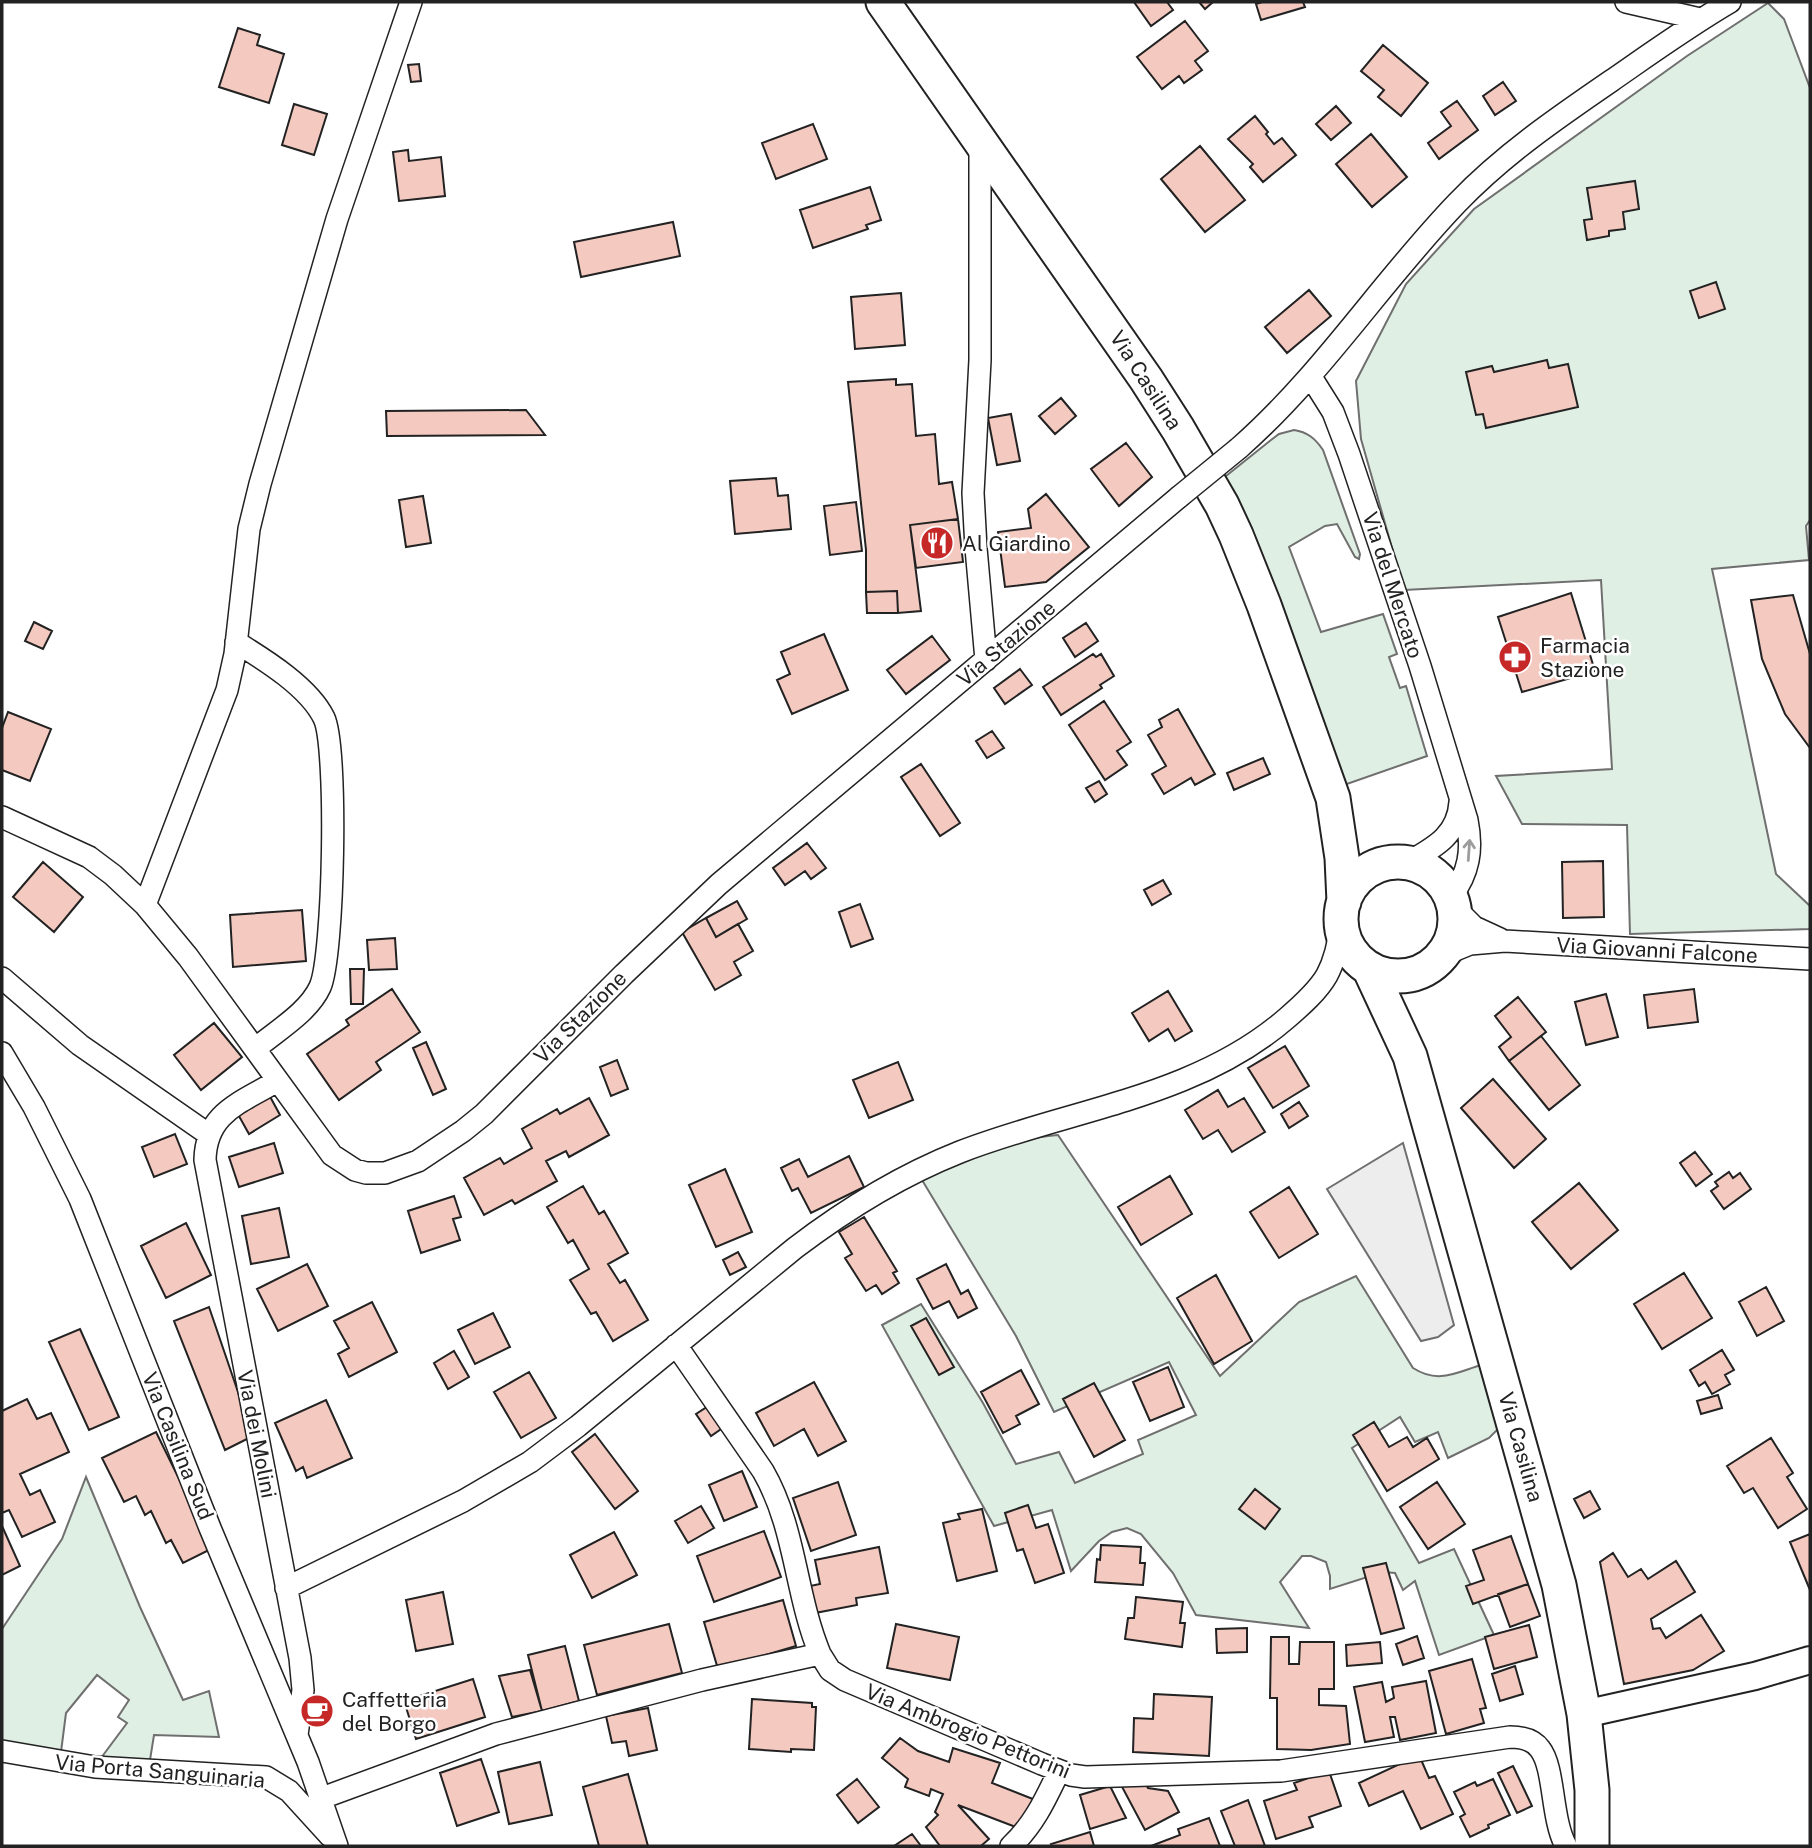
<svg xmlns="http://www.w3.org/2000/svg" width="1812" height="1848" viewBox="0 0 1812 1848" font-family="'Public Sans',sans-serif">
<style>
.green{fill:#e0efe3;stroke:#6f6f6f;stroke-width:2}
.parking{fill:#ededed;stroke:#6f6f6f;stroke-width:2}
.building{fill:#f3c9c0;stroke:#222;stroke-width:2}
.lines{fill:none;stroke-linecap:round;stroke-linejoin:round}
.minor-casing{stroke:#222;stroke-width:24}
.tertiary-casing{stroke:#222;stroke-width:30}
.primary-casing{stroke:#222;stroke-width:37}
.minor{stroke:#fff;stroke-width:21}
.tertiary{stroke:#fff;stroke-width:26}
.primary{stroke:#fff;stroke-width:33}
.minor-bridge-casing{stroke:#222;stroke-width:24;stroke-linecap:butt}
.minor-bridge{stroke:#fff;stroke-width:21}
.oneway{stroke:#9c9c9c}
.labels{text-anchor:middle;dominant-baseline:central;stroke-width:5;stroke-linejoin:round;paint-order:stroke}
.street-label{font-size:21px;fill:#222;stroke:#fff}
.poi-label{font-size:21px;fill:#222;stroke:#fff;text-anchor:start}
</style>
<rect width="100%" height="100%" fill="#fff"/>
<path class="green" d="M1768,3l16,16 26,69v432l-4,6 3,34 -97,9 64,305 34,32v23l-180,5 -3,-109 -105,-1 -26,-48 116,-7 -11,-189 -197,10 -43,-151 -5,-58 50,-97 68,-75 213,-153z
M1294,430c13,2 21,8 29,20l37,104 -1,5 -4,-2 -18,-33 -12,2 -36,21 32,85 62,-18 14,40 -8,3 11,31 6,-2 21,70 -83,29 -123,-305 50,-40 8,-6z
M1058,1135l162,241 79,-74 57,-26 57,92c25,16 42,5 68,-3l19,62 -11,11 -41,20 -10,-26 -23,10 -15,-25 -48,31 67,115 35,-14 40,86 -55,20 -24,-74 -12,9 -8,-17 -12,-1 -53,17v-13l-4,-14 -15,-6h-9l-22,26 29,46 -113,-13 -23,-42 -32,-39 -14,-6 -15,4 -13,9 -28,30 -19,-61 -58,16 -112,-201 39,-21 62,99 33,61 43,-12 16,31 68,-29 -5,-14 58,-25 -27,-53 -115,50 -38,-76 -94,-156c43,-19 89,-42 136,-45z
M86,1477l54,130 43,93 26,-9 10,46 -65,-2 -4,25 -49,-2 26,-35 -9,-6 11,-17 -32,-25 -31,38 -5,39 -59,-11v-112l60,-90z"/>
<path class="parking" d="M1403,1143l51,182 -16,12 -17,4 -94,-152z"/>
<path class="building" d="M1134,2h33l6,8 -22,16z
M1199,2h14l-8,7z
M1262,2h41l2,5 -44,13 -5,-16z
M1185,21l23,30 -13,10 7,9 -18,13 -5,-7 -17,13 -25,-32z
M238,28l22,7 -3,10 27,9 -15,49 -50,-16z
M1383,45l45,38 -27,33 -23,-19 6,-7 -23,-19z
M419,64l2,17 -10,1 -3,-17z
M1503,82l13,19 -21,14 -12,-19z
M1457,101l21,29 -39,29 -11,-16 23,-17 -10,-14z
M294,104l33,10 -13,41 -32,-10z
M1336,106l15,17 -20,17 -15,-16z
M1255,116l13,16 -2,2 8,10 8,-6 14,17 -33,27 -13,-15 3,-3 -25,-25z
M813,124l14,35 -51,20 -14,-36z
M1371,134l36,43 -35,30 -36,-43z
M1200,146l45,54 -40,32 -44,-53z
M408,150l1,11 32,-4 4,39 -46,5 -6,-49z
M1635,181l4,28 -16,3 2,17 -16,2v5l-22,4 -3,-20 8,-1 -5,-31z
M870,187l11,33 -15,5 2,4 -55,19 -13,-38z
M673,222l7,34 -99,21 -7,-35z
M1716,282l9,27 -26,9 -9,-27z
M1309,290l22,26 -44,37 -22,-26z
M901,293l4,52 -50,4 -4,-52z
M1547,360l2,8 19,-4 10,43 -92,21 -3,-14 -7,1 -10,-43 26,-6 2,6z
M896,379v6l16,-1 4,52 19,-2 4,50 13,-2 6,37 -48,6 11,86 -23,2 -1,-22 -31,1v-42l-18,-168z
M1061,398l15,18 -21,18 -16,-18z
M526,410l19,25 -158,1 -1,-25z
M1011,414l9,47 -23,4 -9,-47z
M1126,443l26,34 -33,29 -28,-37z
M776,478l2,18 10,-1 3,34 -56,5 -5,-53z
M1046,494l43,53 -43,35 -41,5 -7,-55 33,-4 -3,-19z
M423,496l8,47 -25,4 -7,-47z
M856,502l6,49 -32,4 -6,-49z
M958,519l5,43 -47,6 -6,-43z
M897,591l1,22h-31l-1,-21z
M1571,593l24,78 -73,21 -24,-75z
M1793,595l17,59v94l-25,-34 -23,-55 -11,-59z
M34,622l18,9 -9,18 -18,-8z
M1086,623l12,18 -23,16 -12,-19z
M824,634l24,56 -56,24 -15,-34 13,-6 -9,-22z
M932,636l18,24 -44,34 -19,-24z
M1093,654l3,3 5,-3 13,22 -14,9 2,3 -41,27 -18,-28z
M1020,669l12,16 -27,19 -11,-16z
M1104,701l27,41 -14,9 10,14 -22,15 -36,-55z
M1178,709l37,65 -20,11 -4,-7 -27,16 -12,-20 14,-8 -18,-31 14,-8 -3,-7z
M8,712l43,17 -21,52 -28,-11v-42z
M992,731l12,17 -17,10 -11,-17z
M1263,758l7,16 -36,16 -7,-17z
M921,764l39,59 -20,13 -39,-59z
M1099,781l8,13 -12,8 -9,-14z
M807,843l19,25 -15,11 -6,-8 -20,14 -12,-17z
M1603,861l1,56 -41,1 -1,-56z
M43,862l40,35 -29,35 -41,-35z
M1163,880l8,14 -19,11 -8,-15z
M737,901l10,18 -31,18 -10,-19z
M860,904l13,35 -22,8 -12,-35z
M302,910l4,51 -73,6 -3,-52z
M706,918l10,19 22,-13 15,27 -19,11 7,13 -26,15 -33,-58z
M395,938l2,31 -28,1 -2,-30z
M350,969h14l-1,35h-12z
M392,989l28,43 -44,30 5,8 -42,30 -32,-46 42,-29 -3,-5z
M1694,989l4,33 -50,6 -4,-33z
M1168,991l24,40 -17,10 -7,-12 -19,12 -17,-28z
M1606,994l12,43 -32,8 -11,-43z
M1518,997l28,35 -37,29 -10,-14 12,-10 -16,-21z
M214,1023l28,34 -41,33 -27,-35z
M1541,1036l39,49 -31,25 -40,-49z
M426,1042l20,47 -13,6 -20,-47z
M1285,1046l24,40 -36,22 -25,-40z
M617,1060l11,29 -17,7 -11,-29z
M898,1062l15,38 -44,18 -16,-38z
M1493,1079l53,60 -32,29 -53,-60z
M1218,1090l10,17 16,-9 21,34 -33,20 -14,-22 -15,9 -18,-29z
M267,1091l13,24 -31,19 -14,-25z
M589,1098l20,37 -40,22 -3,-6 -20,10 11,20 -42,23 -3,-4 -28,15 -20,-37 36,-20 4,6 28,-16 -10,-19 35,-20 3,5z
M1299,1102l9,14 -19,12 -8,-14z
M175,1134l12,30 -33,13 -12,-30z
M274,1143l9,30 -44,14 -10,-30z
M1695,1152l17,22 -16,12 -16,-23z
M849,1156l15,31 -53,26 -13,-25 -6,3 -11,-23 18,-9 9,18z
M725,1169l27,63 -36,15 -27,-62z
M1729,1172l4,6 7,-5 11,16 -27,20 -13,-18 7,-5 -3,-4z
M1170,1176l22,38 -51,31 -23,-38z
M1579,1183l39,47 -47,39 -39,-47z
M583,1186l16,28 5,-3 24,42 -20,11 12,19 5,-3 23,40 -35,21 -17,-29 -5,2 -21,-34 19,-11 -16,-29 -5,3 -21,-36z
M1289,1187l29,47 -39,24 -29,-46z
M454,1196l7,21 -8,2 7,21 -39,13 -13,-42z
M279,1208l10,49 -38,7 -9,-48z
M864,1217l33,54 -4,2 6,10 -17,11 -6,-9 -10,6 -21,-33 7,-4 -13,-22z
M186,1223l25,52 -45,23 -25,-52z
M738,1252l8,15 -16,8 -7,-15z
M307,1264l21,42 -50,25 -21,-42z
M946,1264l15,30 7,-4 9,18 -19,10 -9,-17 -16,8 -16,-30z
M1684,1273l28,45 -50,31 -28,-45z
M1216,1275l36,66 -38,23 -37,-66z
M1766,1287l18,34 -27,15 -18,-34z
M372,1302l25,50 -48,25 -11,-23 11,-6 -15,-27z
M209,1307l44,129 -28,14 -51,-129z
M493,1313l17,34 -35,17 -17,-34z
M926,1318l28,49 -15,8 -28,-49z
M80,1329l39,88 -30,13 -40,-88z
M1722,1350l12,20 -9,5 5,9 -18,10 -7,-12 -6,4 -9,-16z
M454,1351l15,26 -21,12 -14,-26z
M1168,1367l16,40 -34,14 -17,-39z
M1021,1370l18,34 -23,12 4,8 -17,9 -22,-41z
M529,1372l27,46 -35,20 -27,-46z
M814,1382l32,59 -28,15 -14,-27 -30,17 -18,-33z
M1094,1383l31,57 -31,17 -31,-58z
M1718,1395l4,13 -21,6 -4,-13z
M27,1399l10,20 14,-6 18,39 -49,22 10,21 10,-5 15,32 -33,15 -13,-27 -7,3v-102z
M326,1400l26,58 -45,20 -4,-11 -7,4 -21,-48z
M710,1405l14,22 -13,9 -15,-22z
M1374,1422l15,25 18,-10 6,10 14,-9 12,21 -52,32 -34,-56z
M156,1432l57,116 -30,15 -12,-23 -5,3 -15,-32 -6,4 -9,-19 -12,6 -22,-44z
M595,1434l43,57 -23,18 -43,-57z
M1771,1438l22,35 -6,4 20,32 -29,19 -25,-40 -9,5 -17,-27z
M742,1471l15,36 -33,14 -15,-36z
M838,1482l18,53 -45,16 -18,-53z
M1437,1482l28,42 -37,25 -28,-42z
M1255,1489l25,20 -15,20 -26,-20z
M1590,1491l10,18 -16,9 -10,-19z
M1028,1505l8,23 12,-4 16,49 -29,10 -12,-34 -6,2 -12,-38z
M701,1506l13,22 -26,15 -13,-22z
M982,1509l15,62 -40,10 -14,-58 17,-4 -2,-5z
M2,1526l18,40 -18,9z
M764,1531l17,46 -67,25 -17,-46z
M614,1532l23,43 -45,23 -22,-43z
M1810,1534v56l-20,-48z
M1511,1536l17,48 -55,20 -7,-18 18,-6 -11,-30z
M1101,1545l40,2 -1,16h5l-2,22 -48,-3 2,-23 3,1z
M879,1547l9,46 -32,5 1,7 -42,8 -5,-27 10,-2 -5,-24z
M1613,1553l15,24 13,-8 7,10 28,-18 19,31 -44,27 2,10 7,-1 6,10 35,-23 23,36 -31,19 -69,14 -24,-122z
M1386,1563l18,65 -23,6 -18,-66z
M1528,1584l12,32 -30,11 -12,-33z
M443,1592l10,52 -37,7 -10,-51z
M1136,1597l47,5 -3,21h5l-3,24 -57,-8 3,-21h6z
M783,1600l13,46 -78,23 -14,-47z
M669,1624l13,49 -85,22 -13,-50z
M896,1624l63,13 -9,43 -63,-12z
M1529,1625l8,32 -43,12 -9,-32z
M1247,1628v24l-30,1 -1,-24z
M1417,1636l7,22 -21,7 -7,-21z
M1271,1637h18v27h10l1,-22h34v47h-15v16l27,1 4,38 -39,6 -34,-1v-51h-7z
M1380,1642l2,21 -35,3 -1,-21z
M565,1646l14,55 -37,10 -14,-56z
M1472,1659l14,49 -6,1 4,14 -38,11 -17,-63z
M1515,1666l8,28 -23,7 -8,-27z
M530,1670l12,41 -30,6 -13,-41z
M473,1679l12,38 -69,22 -12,-38z
M1426,1681l10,52 -36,7 -5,-23h-5l4,20 -29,5 -11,-55 28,-5 4,20 8,-4 -2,-11z
M1154,1694l58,3 -3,59 -76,-4 1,-34 19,1z
M752,1699l60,4v4h4l-2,43 -23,-1v3l-42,-3z
M648,1708l9,42 -28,6 -3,-15 -14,2 -6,-27z
M900,1738l18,13 31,11 4,-14 47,15 -8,20 46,18 -17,28 -63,-24 31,34 -8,7h-41l-14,-19 12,-12 -3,-3 8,-18 -12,-5 -2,7 -24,-9 3,-8 -26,-21z
M1419,1755l10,23 6,-2 18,38 -32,15 -18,-38 -34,15 -10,-23z
M481,1759l18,53 -42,14 -17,-53z
M540,1762l12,53 -43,9 -11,-52z
M1513,1766l19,40 -15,7 -19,-40z
M1329,1771l12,35 -32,11 4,10 -37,12 -12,-38 33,-11 -3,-7z
M628,1774l20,72h-49l-16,-59z
M857,1779l22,28 -21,16 -21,-28z
M1493,1779l17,36 -22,10 1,3 -19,9 -10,-20 5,-3 -11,-22 21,-10 2,4z
M1120,1783h25l3,5 20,3 11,21 -34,18z
M1110,1786l16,32 -36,11 -10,-34z
M1248,1800l17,46h-30l-14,-35z
M1209,1818l11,28h-69l29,-11 -2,-6z
M1090,1832l4,14h-42l-1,-2z
M912,1834l9,12h-27z"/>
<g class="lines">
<defs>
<path id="minor" d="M1626,2l74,17
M980,143v217l-7,133 3,55 10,112
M1311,377l22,35 16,42 71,212 47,154c6,30 2,53 -16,77
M1239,448c83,-73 142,-166 218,-245 46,-48 100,-85 154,-122 39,-27 78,-55 119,-79
M236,642c29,18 73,45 88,76 14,29 10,238 -4,269 -12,26 -44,44 -65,62
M2,817l87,40 24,18 32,30 43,52 144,198 23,15 11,3h19l33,-12 45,-30 21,-17 140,-140 95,-90 460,-387
M1407,863c26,-15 51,-27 53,-61
M145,905l82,-215 8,-36 14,-125 11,-45 77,-265 74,-217
M1454,907l20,20 26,12
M1443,955l27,-11 35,-3 305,18
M2,978l78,67 128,89
M2,1053l32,54 46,92 130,329 98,234 29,84
M277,1081c-36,22 -71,31 -72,79l95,498 3,32 -6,45
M676,1345l87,126c33,57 32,123 57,183
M286,1588l177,-87 67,-39 48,-36 217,-178c50,-38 107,-73 165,-96 110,-43 235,-54 327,-134 14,-12 31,-27 40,-43 8,-15 12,-34 14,-51
M2,1751l93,16 171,10 23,14 41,45
M322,1798l174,-64 206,-54 118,-26 10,16 15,10 197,84 29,11 14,2 196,-6 229,-34c12,0 23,2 30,12 15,19 11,70 26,97
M1011,1846c23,-21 35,-48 48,-75"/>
<path id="tertiary" d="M1584,1714l171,-38 55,-16"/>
<path id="primary" d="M883,2l263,377 32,50 44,76 14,30 28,70 69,193 9,60 2,44
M1341 919a57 57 0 1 1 114 0a57 57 0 1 1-114 0Z
M1369,968l41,88 149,529 25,129 8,76v56"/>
</defs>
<use href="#minor" class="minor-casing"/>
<use href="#tertiary" class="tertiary-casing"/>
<use href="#primary" class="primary-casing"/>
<use href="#minor" class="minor"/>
<use href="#tertiary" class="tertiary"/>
<use href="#primary" class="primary"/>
<defs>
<path id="minor-bridge" d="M1179,497l60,-49"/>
</defs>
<use href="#minor-bridge" class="minor-bridge-casing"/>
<use href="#minor-bridge" class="minor-bridge"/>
</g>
<defs><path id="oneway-shaft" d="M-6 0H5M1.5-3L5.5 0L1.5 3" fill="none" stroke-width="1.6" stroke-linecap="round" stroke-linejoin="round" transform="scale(1.75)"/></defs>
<use class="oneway" href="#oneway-shaft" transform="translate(1469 850) rotate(-86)"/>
<defs>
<symbol id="restaurant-disc" viewBox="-11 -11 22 22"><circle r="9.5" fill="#c62828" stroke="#fff"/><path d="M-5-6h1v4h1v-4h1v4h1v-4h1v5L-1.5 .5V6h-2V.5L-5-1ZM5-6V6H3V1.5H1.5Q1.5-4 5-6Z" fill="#fff"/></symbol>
<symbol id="pharmacy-disc" viewBox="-11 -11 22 22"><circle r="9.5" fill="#c62828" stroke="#fff"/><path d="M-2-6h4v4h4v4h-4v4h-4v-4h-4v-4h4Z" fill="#fff"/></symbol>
<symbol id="cafe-disc" viewBox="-11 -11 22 22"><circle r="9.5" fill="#c62828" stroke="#fff"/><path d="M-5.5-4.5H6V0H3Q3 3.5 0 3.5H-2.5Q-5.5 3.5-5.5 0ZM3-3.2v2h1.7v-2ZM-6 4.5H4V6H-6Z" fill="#fff"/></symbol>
</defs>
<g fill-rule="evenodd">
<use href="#restaurant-disc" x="918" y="524" width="38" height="38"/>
<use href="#pharmacy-disc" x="1496" y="638" width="38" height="38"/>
<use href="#cafe-disc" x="298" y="1692" width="38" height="38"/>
</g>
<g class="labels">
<g class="street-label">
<text transform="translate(1146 380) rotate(57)">Via Casilina</text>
<text transform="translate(1393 585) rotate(72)">Via del Mercato</text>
<text transform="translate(1006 643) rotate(-40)">Via Stazione</text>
<text transform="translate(1657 950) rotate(3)">Via Giovanni Falcone</text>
<text transform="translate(580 1017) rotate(-45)">Via Stazione</text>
<text transform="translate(257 1434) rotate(79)">Via dei Molini</text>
<text transform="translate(178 1446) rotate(68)">Via Casilina Sud</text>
<text transform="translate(1521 1447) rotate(74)">Via Casilina</text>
<text transform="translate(968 1731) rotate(22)">Via Ambrogio Pettorini</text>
<text transform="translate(160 1771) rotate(5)">Via Porta Sanguinaria</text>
</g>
<g class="poi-label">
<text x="962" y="543">Al Giardino</text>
<text x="1540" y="645">Farmacia<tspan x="1540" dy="24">Stazione</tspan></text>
<text x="342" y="1699">Caffetteria<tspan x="342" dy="24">del Borgo</tspan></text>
</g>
</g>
<rect width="1812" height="1848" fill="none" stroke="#222222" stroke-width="7"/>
</svg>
